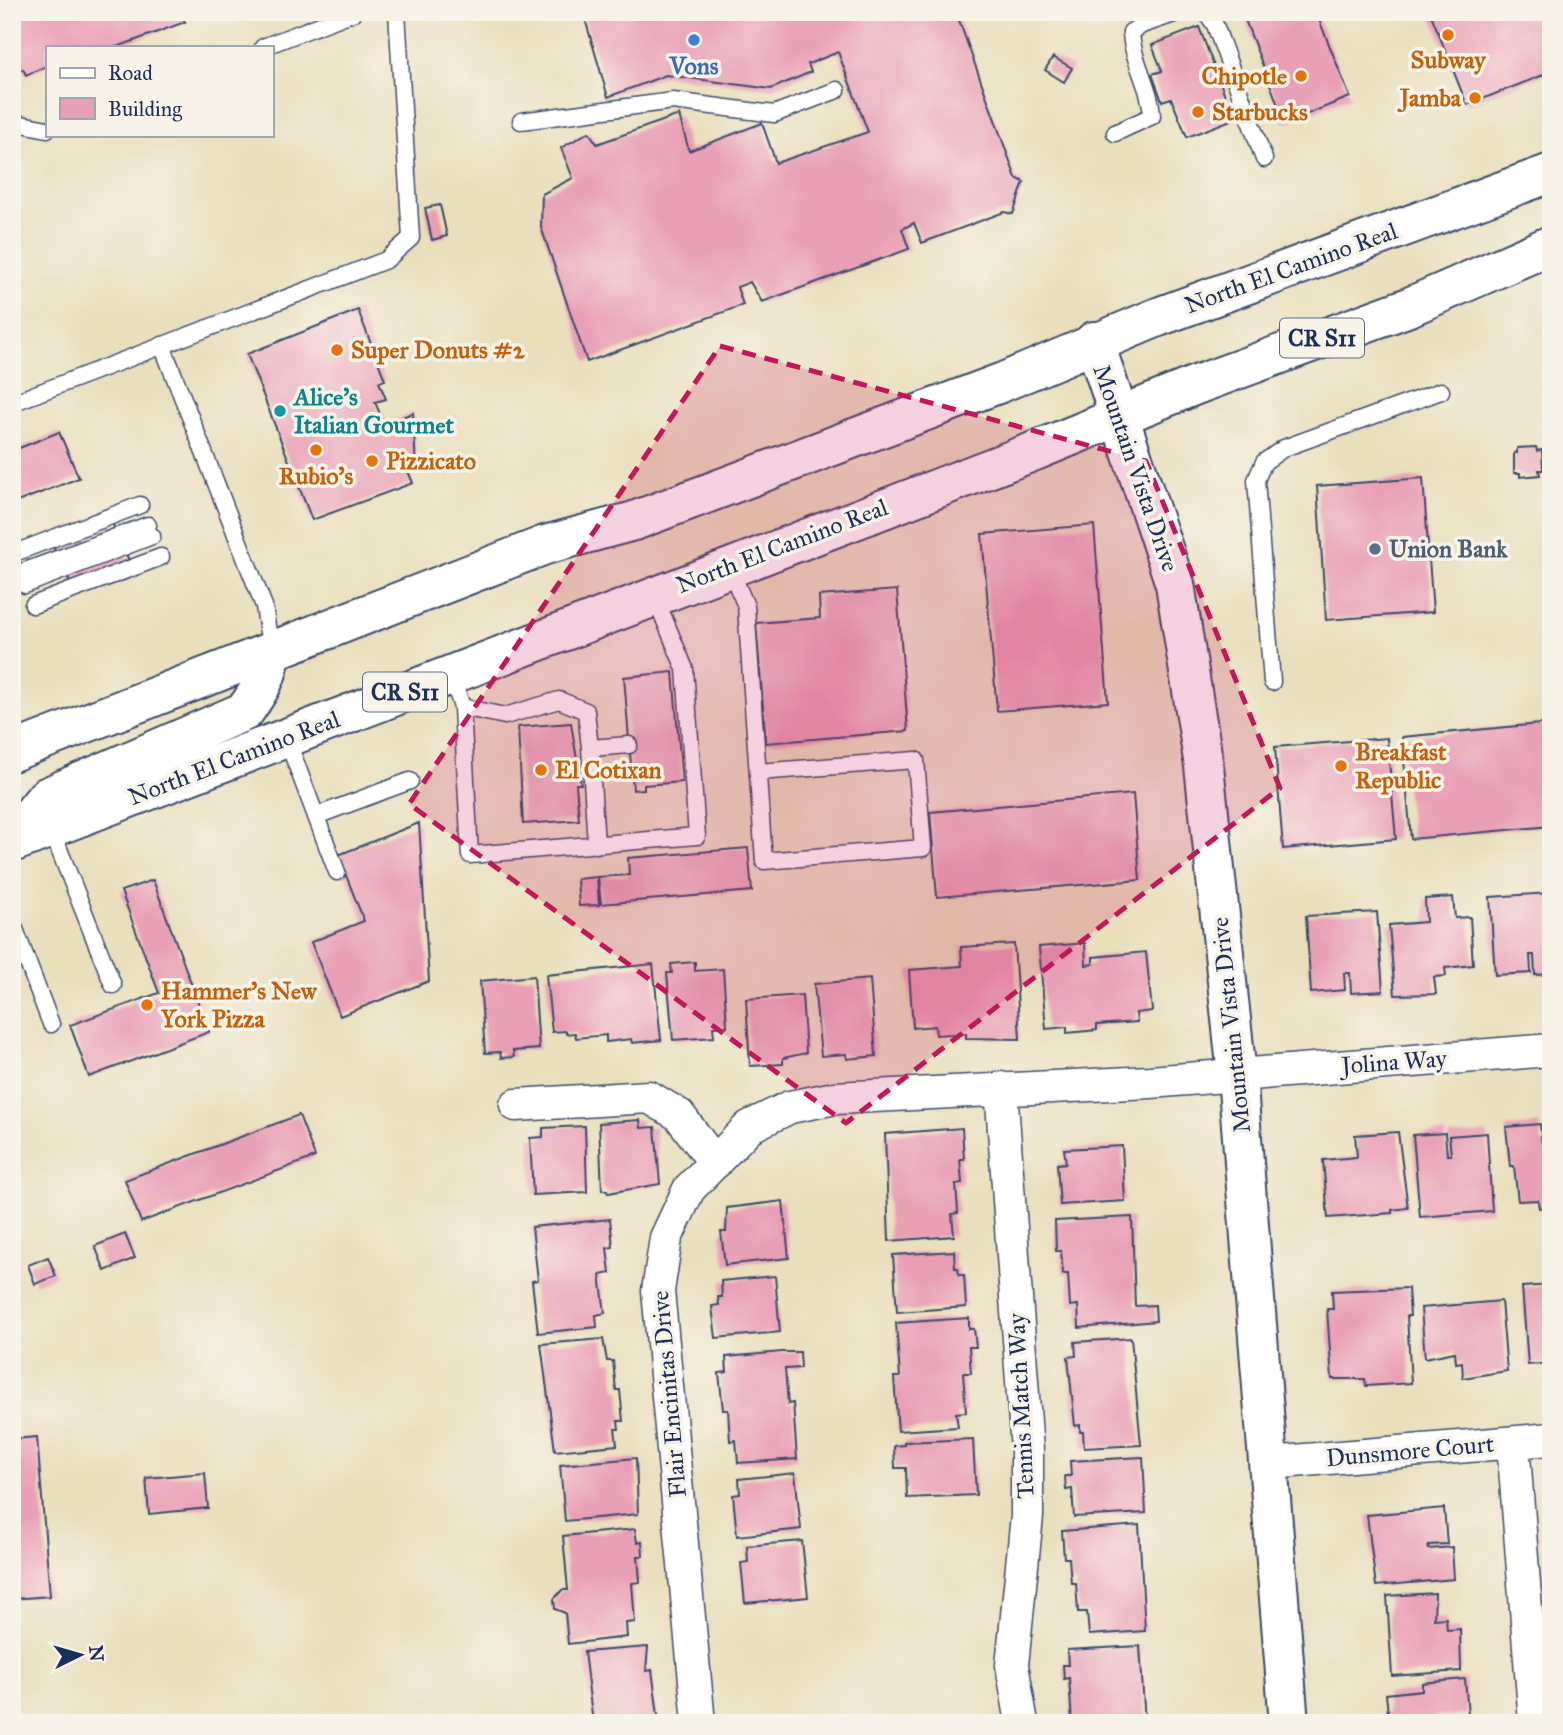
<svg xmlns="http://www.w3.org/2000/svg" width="1563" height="1735" viewBox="0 0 1563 1735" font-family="'IM FELL Great Primer',serif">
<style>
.building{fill:#e99fb5}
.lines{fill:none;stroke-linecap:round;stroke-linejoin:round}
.lane-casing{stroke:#3a496c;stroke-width:19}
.street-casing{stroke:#3a496c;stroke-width:35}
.secondary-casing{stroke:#3a496c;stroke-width:42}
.primary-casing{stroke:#3a496c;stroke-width:42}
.lane{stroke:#fff;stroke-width:16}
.street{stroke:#fff;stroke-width:32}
.secondary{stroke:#fff;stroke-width:38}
.primary{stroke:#fff;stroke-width:38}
.marked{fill:#c2185b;fill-opacity:0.2;stroke:#c2185b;stroke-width:5;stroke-dasharray:14 9;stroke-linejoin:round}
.food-dot{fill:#e8710a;stroke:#f7f3e8;stroke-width:2.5}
.shop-dot{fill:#3f7fe0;stroke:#f7f3e8;stroke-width:2.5}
.culture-dot{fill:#0f9aa8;stroke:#f7f3e8;stroke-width:2.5}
.service-dot{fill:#5c6f8a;stroke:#f7f3e8;stroke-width:2.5}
.labels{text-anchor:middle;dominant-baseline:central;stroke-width:7;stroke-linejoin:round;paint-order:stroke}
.shield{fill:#f7f3e8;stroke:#5d6a87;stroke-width:2}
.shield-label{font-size:23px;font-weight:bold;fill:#1b2f5e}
.food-label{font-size:24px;font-weight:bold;fill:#c56008;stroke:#f7f3e8;text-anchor:start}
.shop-label{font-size:24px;font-weight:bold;fill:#366cbe;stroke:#f7f3e8}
.street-label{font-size:24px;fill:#1b2f5e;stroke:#f7f3e8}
.culture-label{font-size:24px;font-weight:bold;fill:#0d838f;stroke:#f7f3e8;text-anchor:start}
.service-label{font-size:24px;font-weight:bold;fill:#4e5e75;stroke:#f7f3e8;text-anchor:start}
</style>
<rect width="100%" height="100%" fill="#f7f3e8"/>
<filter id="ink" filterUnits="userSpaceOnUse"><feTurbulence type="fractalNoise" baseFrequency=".0143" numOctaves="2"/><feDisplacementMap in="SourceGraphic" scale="14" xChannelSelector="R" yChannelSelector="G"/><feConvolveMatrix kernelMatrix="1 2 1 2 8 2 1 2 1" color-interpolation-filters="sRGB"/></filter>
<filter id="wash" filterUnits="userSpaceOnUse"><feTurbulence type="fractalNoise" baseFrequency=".00686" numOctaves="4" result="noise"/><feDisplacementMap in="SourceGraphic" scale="28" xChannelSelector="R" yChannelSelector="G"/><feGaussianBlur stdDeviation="1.57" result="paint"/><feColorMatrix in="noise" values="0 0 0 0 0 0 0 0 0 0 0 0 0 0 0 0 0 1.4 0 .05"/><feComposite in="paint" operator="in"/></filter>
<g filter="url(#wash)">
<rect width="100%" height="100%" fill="#e9dfbc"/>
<g id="blocks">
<path class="building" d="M12,12h168l5,10 -68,25h-70v19l-21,9 -3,-6 -11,4z
M583,12h373l60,166 8,4 -11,32 -9,-2 -82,31 -8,-20 -12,6 7,20 -147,53 -12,-20 -13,5 6,18 -156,57 -46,-135 1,-33 31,-16 -12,-30 28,-16 8,12 82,-29 10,36 73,-28 14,40 92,-31 -30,-80 -30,12 3,8 -40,17 -105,-14 -58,22z
M1242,12h74l34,85 -65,26z
M1430,12h114l7,17v43l-84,33z
M1199,27l35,92 -47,18 -16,-39 -9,3 -10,-27 10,-3 -10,-26z
M1053,57l19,11 -8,14 -19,-12z
M440,205l7,31 -15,4 -7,-32z
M358,310l27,70 -6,2 7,17 -11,3 9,22 29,-11 3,55 -8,3 5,12 -101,37 -65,-166z
M59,432l20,46 -67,26v-53z
M1536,447l1,4 5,-1 1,20h-4l1,5 -20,2v-4h-6v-20h3v-5z
M1423,478l10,134 -107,8 -9,-134z
M108,514l28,62 -60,20 -28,-61z
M1094,525l14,177 -111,9 -15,-177z
M897,590l11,141 -142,12 -10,-120 64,-5 -1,-22z
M673,672l9,110 -38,3v4l-11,1 -9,-113z
M571,723l10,61h-5l3,36 -56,4 -5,-97z
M1551,723v103l-140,13 -9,-102z
M1387,738l9,101 -113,10 -8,-102z
M1133,794l7,86 -203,17 -7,-85z
M419,823l10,158 -89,35 -29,-74 53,-21 -26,-66z
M748,848l4,43 -151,13 -3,-27 31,-2 -1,-17z
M597,877l2,28 -20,1 -2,-27z
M153,880l56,152 -120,45 -19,-52 89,-32 -38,-102z
M1551,893v81l-16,1 -1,-20h-4l1,18 -36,2 -5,-78z
M1453,897l2,21 15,-1 3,48 -28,3 1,8 -12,1 2,17 -41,1 -6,-70 37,-3 -1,-23z
M1377,912l6,79 -32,2 -1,-20h-6l1,17 -34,3 -5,-77z
M1085,943l1,22 7,-1v-7l53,-5 6,59 -16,2 1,9 -40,3v5l-30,3v-6l-21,2 -7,-82z
M1014,944l6,95 -54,-1v-5l-30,2 -1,-9 -22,2 -4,-58 53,-4 -1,-19z
M695,962v9l28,-2 4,57 -14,1 1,10 -41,3 -6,-67h5l-1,-9z
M653,964l8,76 -29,3 -1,-4 -25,3v-7l-30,3 -1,-5 -9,1v-3l-14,1 -6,-57z
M534,976l5,73 -26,2 1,6 -13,1 -1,-6 -15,1 -5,-72z
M870,979l6,77 -29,3 -1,-5 -25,2 -7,-72z
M802,995l4,58 -23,5v6l-33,2 -4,-67z
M299,1115l16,42 -174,65 -16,-42z
M640,1120l1,8 14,-1 5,57 -52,9 -1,-3h-5l-3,-67z
M1540,1124l2,19h9v64l-12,1 -1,-8 -20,1 -4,-35h-4l-4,-39z
M585,1126l2,66 -54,3 -3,-57 13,-1v-9z
M962,1128l2,31h-4l2,24 -6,1 2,29 -6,1 2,22 -65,5 -4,-107z
M1398,1132l10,76 -16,2v3l-64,5 -5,-58 34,-3 -2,-22z
M1445,1133l2,22h4l-2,-19 38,-3 5,78 -72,6 -7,-82z
M1122,1146l3,55 -65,4 -3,-41 9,-1 -2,-14z
M783,1201l6,57 -64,7 -4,-33h5l1,-24z
M1132,1217l3,89 20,-1 1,16 -77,7 -1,-23 -8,1 -2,-32h-5l-2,-23h-5l-1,-30z
M610,1219l3,28 -6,1 3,25 -10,2 5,38 -9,2 1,12 -59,6 -6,-52 6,-1 -6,-53z
M125,1234l10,24 -30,13 -10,-25z
M954,1251l1,17h3l1,7h5l2,32 -69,5 -4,-57z
M48,1257l8,19 -21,8 -7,-19z
M775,1276l5,56 -64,6 -4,-32 7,-1 -1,-8h4l-1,-16z
M1551,1285v78l-23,2 -6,-78z
M1408,1288l2,28h-3l4,67 -45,3 -1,-7h-33l-5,-70h6l-1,-18z
M1501,1301l6,70 -44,7 -1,-16 -6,1 -1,-11 -30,6 -4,-50z
M969,1318v11h5l2,18h-7l2,26h-8l3,39 -10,1 2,14 -60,4 -4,-54h6l-4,-54z
M1131,1338l10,107 -57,3 -1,-16h-3v-7l-5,1 -7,-69 8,-1 -1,-14z
M603,1339l4,22h6l3,29h4l3,31h-5l1,8h-4l2,16 -62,6 -14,-107z
M782,1352h18l1,16 -16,1 3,35 5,-1 4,56 -59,4 -2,-23 -6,1 -2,-31h-5l-4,-37 8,-1 -1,-15z
M37,1437l13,159 -38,3v-160z
M973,1439l3,56 -69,3 -1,-30h-11l-1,-22 10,-1v-3z
M1143,1457l3,56 -72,4 -2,-28 -6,1 -1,-14h6l-1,-15z
M636,1458l2,56 -73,7 -5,-56z
M205,1473l3,35 -59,6 -3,-36z
M795,1473l6,56 -64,7 -4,-41 7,-1 -1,-15z
M1444,1508l3,36 -19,1 1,4 23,-2 2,32 -78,7 -9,-71z
M1139,1525l6,106 -56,4 -2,-23h-9l-2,-29h-5l-2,-25h-5l-2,-27z
M635,1529l2,14 5,-1 1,14h-5l2,26 -8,1 3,39 -9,1 1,14 -59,7 -3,-31 -10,-4 -1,-10 8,-9h6l-5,-54z
M802,1541l6,56 -63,6 -4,-40 7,-1 -1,-16z
M1435,1593l-1,26 12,-1 1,12 13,-1 1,42 -69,5 -5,-80z
M1140,1646l5,77h-73l-3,-45 -5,1 -1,-14h5l-1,-15z
M648,1647l-2,24 6,-1 7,53h-66l-9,-71z
M1465,1679l3,35 -34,3 1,6h-51l-1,-10h5l-2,-19 36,-4v-7z"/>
</g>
</g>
<g filter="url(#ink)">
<use href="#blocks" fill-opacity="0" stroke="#3a496c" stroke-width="2"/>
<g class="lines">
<defs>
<path id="lane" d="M1206,12l9,13 49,134
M263,47l91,-35
M521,121l152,-20 101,13 63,-24
M12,122l35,7
M1115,133l37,-17c-1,-29 -20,-55 -21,-84l11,-7 38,-13
M162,345l102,261 7,46
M12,403l374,-143 25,-22 -14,-226
M12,554l128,-49
M729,567l17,39 18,255 159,-13 -7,-88 -158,12
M20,573l128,-48
M25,585l127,-49
M33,605l128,-48
M451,674l11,33 8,148 227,-19 -12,-167 -30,-72
M1272,682l-16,-202 8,-18 20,-14 157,-57
M462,707l43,9 54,-16 27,11 4,37 39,-3
M286,737l51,135
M590,748l6,97
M316,816l94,-35
M51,829l62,156
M12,921l39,103"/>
<path id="street" d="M1001,1088l26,363v65l-15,149 10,58
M516,1105l133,-8 30,18 36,48
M1513,1443l22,280
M1270,1463l281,-24
M699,1723l-41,-432 8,-53 23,-49 60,-62 41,-20 45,-9 315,-16 401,-32"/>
<path id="secondary" d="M1094,341l81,243 29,182 33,309 52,648"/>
<path id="primary" d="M12,752l533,-207 89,-24 369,-139 155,-65 393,-144
M12,839l34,-42 199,-86c14,-20 24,-34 26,-59
M12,843l1023,-392 161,-66 213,-78 142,-62"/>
</defs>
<use href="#lane" class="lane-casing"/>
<use href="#street" class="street-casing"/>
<use href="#secondary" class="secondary-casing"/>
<use href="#primary" class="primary-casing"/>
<use href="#lane" class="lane"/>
<use href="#street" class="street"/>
<use href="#secondary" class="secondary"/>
<use href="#primary" class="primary"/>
</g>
</g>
<path class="marked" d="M720,346l426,115 134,327 -434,335 -437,-319z"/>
<g class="food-dot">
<circle cx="1448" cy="35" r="7"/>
<circle cx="1301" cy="76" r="7"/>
<circle cx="1475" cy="98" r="7"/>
<circle cx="1198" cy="112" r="7"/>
<circle cx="337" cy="350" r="7"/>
<circle cx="316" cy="450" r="7"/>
<circle cx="372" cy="461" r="7"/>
<circle cx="1341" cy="766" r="7"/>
<circle cx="541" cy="770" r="7"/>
<circle cx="147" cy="1005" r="7"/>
</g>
<circle class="shop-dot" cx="694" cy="40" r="7"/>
<circle class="culture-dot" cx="280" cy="411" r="7"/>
<circle class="service-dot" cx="1375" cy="549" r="7"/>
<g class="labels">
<g class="shield">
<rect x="1280" y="318.5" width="84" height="39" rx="5"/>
<rect x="363" y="672.5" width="84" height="39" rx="5"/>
</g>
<g class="shield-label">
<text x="1322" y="338">CR S11</text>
<text x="405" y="692">CR S11</text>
</g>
<g class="food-label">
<text x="1448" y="60" text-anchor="middle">Subway</text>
<text x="1287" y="76" text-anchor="end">Chipotle</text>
<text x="1461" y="98" text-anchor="end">Jamba</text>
<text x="1212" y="112">Starbucks</text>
<text x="351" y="350">Super Donuts #2</text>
<text x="386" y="461">Pizzicato</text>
<text x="316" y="476" text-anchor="middle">Rubio's</text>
<text x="1355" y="752">Breakfast<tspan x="1355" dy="28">Republic</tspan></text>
<text x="555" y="770">El Cotixan</text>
<text x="161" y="991">Hammer's New<tspan x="161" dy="28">York Pizza</tspan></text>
</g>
<g class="shop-label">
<text x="694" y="66">Vons</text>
</g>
<g class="street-label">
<text transform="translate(1291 268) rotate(-20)">North El Camino Real</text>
<text transform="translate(1136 468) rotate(71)">Mountain Vista Drive</text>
<text transform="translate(782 546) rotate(-21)">North El Camino Real</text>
<text transform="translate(234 758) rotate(-21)">North El Camino Real</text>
<text transform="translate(1231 1025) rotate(-96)">Mountain Vista Drive</text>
<text transform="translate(1394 1062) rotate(-4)">Jolina Way</text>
<text transform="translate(669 1394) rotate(-95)">Flair Encinitas Drive</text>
<text transform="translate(1021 1406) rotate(-93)">Tennis Match Way</text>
<text transform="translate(1410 1451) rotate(-5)">Dunsmore Court</text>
</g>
<g class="culture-label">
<text x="294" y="397">Alice's<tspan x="294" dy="28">Italian Gourmet</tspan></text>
</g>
<g class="service-label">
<text x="1389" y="549">Union Bank</text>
</g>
</g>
<rect width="1563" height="1735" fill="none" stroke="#f7f3e8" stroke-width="42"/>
<rect x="46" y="46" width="228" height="91" fill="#f7f3e8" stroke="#9fa5b1" stroke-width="2"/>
<rect x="60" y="68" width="35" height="10" fill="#ffffff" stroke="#9fa5b1" stroke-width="2"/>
<text x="108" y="80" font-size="21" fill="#1b2f5e">Road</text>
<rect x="60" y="98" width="35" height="21" fill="#e99fb5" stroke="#9fa5b1" stroke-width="2"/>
<text x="108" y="116" font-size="21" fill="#1b2f5e">Building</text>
<g transform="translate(80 1655) rotate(85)" stroke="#f7f3e8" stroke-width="5" paint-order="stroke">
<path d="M0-5L12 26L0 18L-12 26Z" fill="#1b2f5e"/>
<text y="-10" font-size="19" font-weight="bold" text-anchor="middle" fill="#1b2f5e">N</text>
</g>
</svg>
